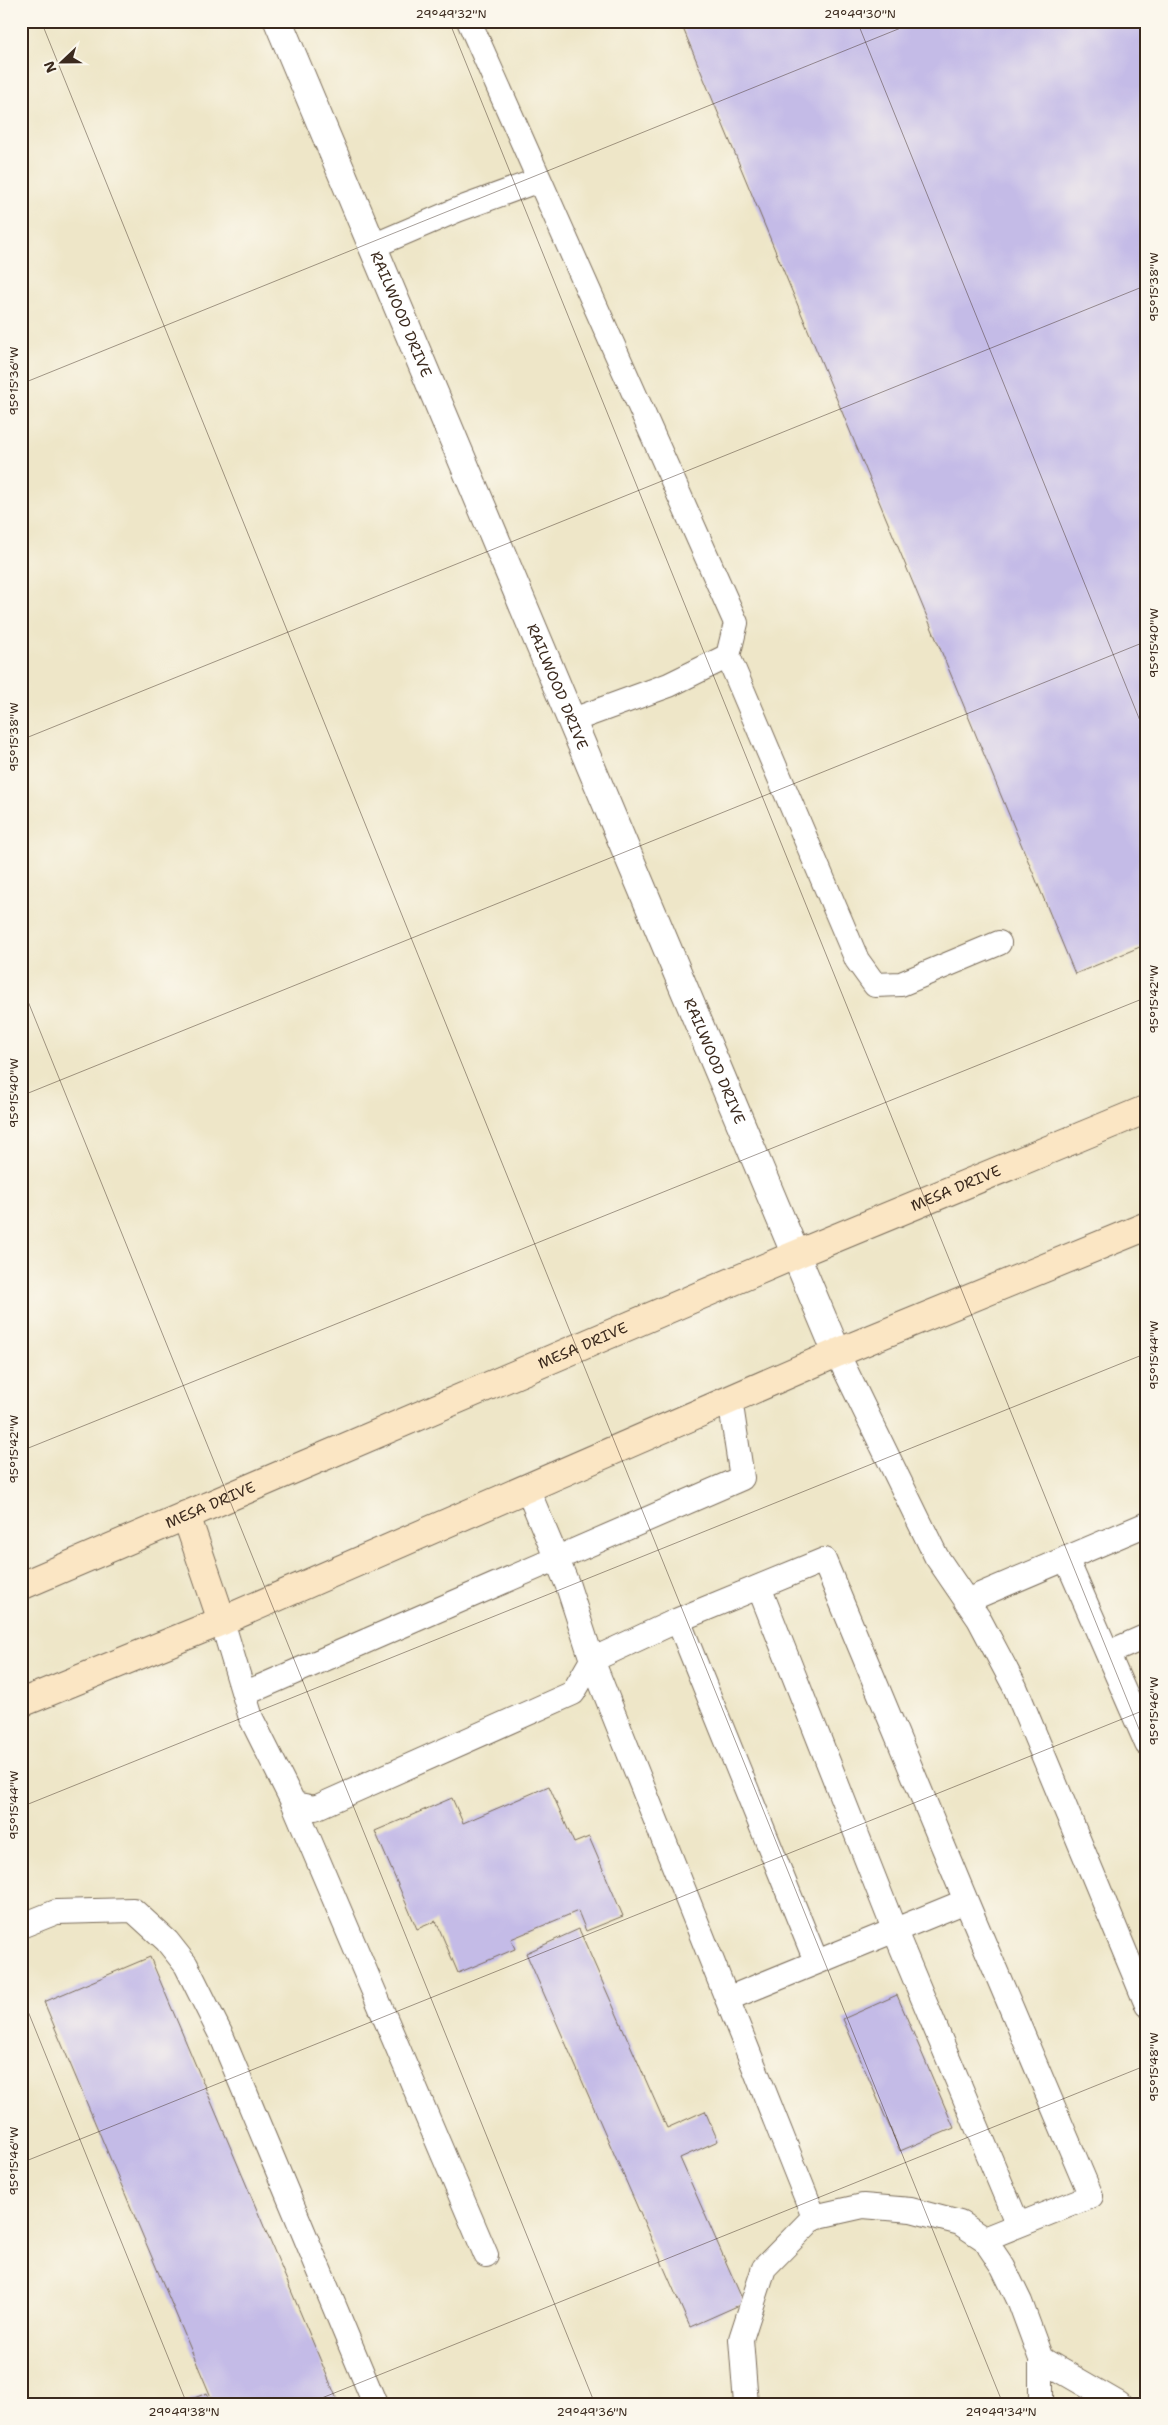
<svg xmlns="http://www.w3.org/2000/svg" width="1168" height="2425" viewBox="0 0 1168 2425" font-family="'Shantell Sans',sans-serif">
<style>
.building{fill:#c4bbe7}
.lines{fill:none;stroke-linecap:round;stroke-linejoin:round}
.lane-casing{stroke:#7a6c5a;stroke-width:26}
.street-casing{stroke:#7a6c5a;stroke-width:30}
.secondary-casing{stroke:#7a6c5a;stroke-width:30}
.lane{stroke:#fff;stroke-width:24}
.street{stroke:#fff;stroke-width:28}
.secondary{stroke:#fbe6c4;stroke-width:28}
.ticks{fill:none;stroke:#3b2a1e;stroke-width:1;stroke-opacity:0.45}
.labels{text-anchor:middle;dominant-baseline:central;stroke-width:4;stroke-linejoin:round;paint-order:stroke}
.street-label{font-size:15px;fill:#3b2a1e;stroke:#fbf7ec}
.neatline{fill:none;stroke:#3b2a1e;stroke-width:2}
.ticks-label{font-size:12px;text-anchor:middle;fill:#3b2a1e}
</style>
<rect width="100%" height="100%" fill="#fbf7ec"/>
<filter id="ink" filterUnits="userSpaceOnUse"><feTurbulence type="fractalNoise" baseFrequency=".02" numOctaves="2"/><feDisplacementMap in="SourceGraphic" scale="10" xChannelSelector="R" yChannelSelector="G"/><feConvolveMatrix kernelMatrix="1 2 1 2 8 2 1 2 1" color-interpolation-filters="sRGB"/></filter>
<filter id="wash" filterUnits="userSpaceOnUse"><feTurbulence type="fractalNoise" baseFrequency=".0096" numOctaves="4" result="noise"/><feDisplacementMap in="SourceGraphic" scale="20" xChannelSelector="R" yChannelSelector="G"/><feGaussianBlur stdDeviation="1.12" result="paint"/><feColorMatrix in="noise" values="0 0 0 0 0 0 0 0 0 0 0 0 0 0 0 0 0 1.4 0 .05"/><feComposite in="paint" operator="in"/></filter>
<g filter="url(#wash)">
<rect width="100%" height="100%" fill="#eee6c8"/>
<g id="blocks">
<path class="building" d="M680,21h467v923l-72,30z
M549,1786l25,57 15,-6 34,79 -37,15 -8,-20 -67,28 4,10 -57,24 -22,-52 -19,8 -42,-98 77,-33 11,25z
M579,1929l88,199 38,-17 13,30 -38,17 64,145 -54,24 -164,-374z
M150,1957l189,447h-125l-170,-402z
M897,1995l57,133 -54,23 -57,-132z
M207,2393l5,11h-33z"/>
</g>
</g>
<g filter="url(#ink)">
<use href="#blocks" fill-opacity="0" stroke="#7a6c5a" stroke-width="1"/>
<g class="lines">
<defs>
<path id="lane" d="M469,21l267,602 -8,33 -59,29 -96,35
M373,246l84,-36 82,-30
M728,656l129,304 18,25 26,-1 98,-41
M837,1353l99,203 43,63 36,68 132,318
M1066,1558l81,186
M824,1560l142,341 125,295 -107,43 -24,-16 -49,-13 -48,-4 -49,11 -222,-557 86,-40z
M759,1587l135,342 124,296
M966,1601l181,-77
M678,1620l138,341
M222,1621l29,97 43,86 21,4 258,-115 19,-33 -24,-74 -41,-98
M1108,1653l39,-17
M244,1694l498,-216 -12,-79
M294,1804l192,451
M21,1926l35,-14 77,-2 34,31 19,24 36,72 153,367
M727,1999l239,-98
M984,2239l19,28 17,35 21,57v45
M1041,2359l78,45
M746,2404l-5,-65 23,-71 50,-51"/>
<g id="street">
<path id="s1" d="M278,21l559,1332"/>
</g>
<g id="secondary">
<path d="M186,1515l36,106"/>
<path id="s2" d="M21,1586l776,-332 350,-145"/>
<path d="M21,1703l201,-82 615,-268 310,-127"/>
</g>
</defs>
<use href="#lane" class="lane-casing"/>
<use href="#street" class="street-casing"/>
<use href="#secondary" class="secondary-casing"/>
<use href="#lane" class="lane"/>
<use href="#street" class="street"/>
<use href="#secondary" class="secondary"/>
</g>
</g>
<path class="ticks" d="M41,21l962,2383M449,21l698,1728M857,21l290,717M21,28l16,-7M21,384l897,-363M21,740l1126,-455M21,984l574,1420M21,1096l1126,-455M21,1451l1126,-454M21,1807l1126,-454M21,1994l166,410M21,2163l1126,-454M307,2404l840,-339"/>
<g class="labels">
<g class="street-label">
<text stroke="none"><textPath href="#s1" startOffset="318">RAILWOOD DRIVE</textPath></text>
<text stroke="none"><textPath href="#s1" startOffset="722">RAILWOOD DRIVE</textPath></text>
<text stroke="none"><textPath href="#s1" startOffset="1128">RAILWOOD DRIVE</textPath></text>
<text stroke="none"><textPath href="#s2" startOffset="1016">MESA DRIVE</textPath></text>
<text stroke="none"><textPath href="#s2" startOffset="611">MESA DRIVE</textPath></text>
<text stroke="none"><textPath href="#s2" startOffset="206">MESA DRIVE</textPath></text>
</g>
</g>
<rect width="1168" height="2425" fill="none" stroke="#fbf7ec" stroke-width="55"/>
<g transform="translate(62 62) rotate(248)" stroke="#fbf7ec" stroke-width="4" paint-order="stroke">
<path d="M0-4L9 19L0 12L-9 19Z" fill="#3b2a1e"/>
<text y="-8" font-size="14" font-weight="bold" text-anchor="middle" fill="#3b2a1e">N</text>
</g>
<rect x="28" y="28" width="1112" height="2370" class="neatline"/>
<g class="ticks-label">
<text x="451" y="18">29°49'32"N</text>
<text x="860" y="18">29°49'30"N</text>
<text transform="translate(1154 287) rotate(-90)" y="4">95°15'38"W</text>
<text transform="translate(14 381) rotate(-90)" y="4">95°15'36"W</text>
<text transform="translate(1154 643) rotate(-90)" y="4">95°15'40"W</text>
<text transform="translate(14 737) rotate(-90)" y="4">95°15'38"W</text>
<text transform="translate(1154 999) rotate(-90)" y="4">95°15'42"W</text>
<text transform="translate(14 1093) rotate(-90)" y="4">95°15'40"W</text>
<text transform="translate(1154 1355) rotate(-90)" y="4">95°15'44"W</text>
<text transform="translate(14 1449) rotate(-90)" y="4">95°15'42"W</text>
<text transform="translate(1154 1711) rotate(-90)" y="4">95°15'46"W</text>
<text transform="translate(14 1805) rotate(-90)" y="4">95°15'44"W</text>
<text transform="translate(1154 2067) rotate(-90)" y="4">95°15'48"W</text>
<text transform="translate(14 2161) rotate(-90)" y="4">95°15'46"W</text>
<text x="184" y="2416">29°49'38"N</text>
<text x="592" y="2416">29°49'36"N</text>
<text x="1001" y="2416">29°49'34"N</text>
</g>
</svg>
